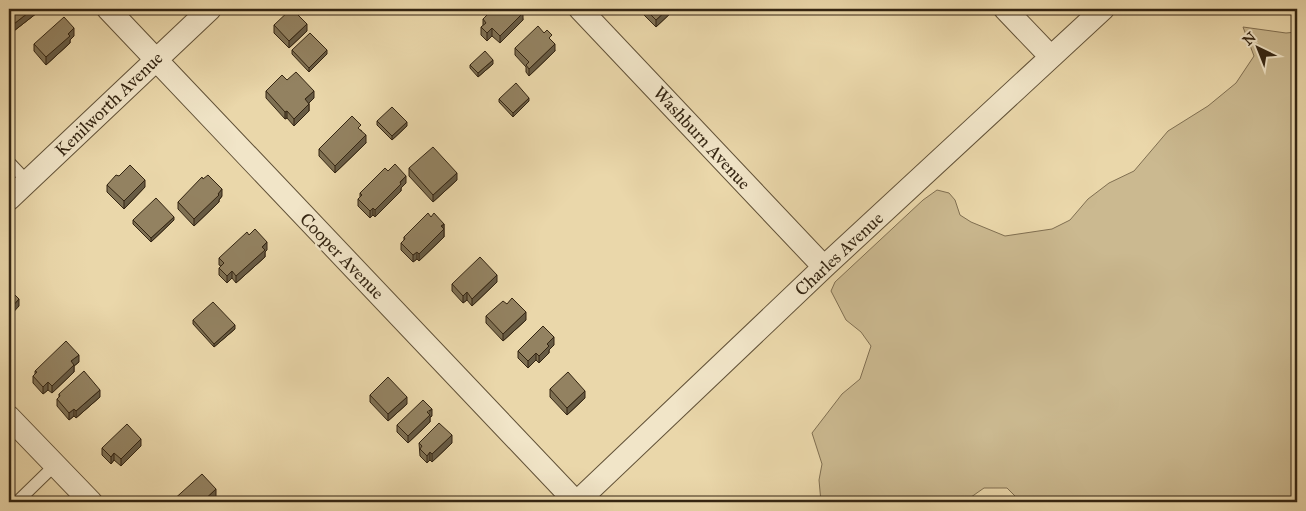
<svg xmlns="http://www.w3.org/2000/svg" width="1306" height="511" viewBox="0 0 1306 511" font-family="'IM FELL Great Primer',serif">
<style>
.green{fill:#cbb990;stroke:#806f51}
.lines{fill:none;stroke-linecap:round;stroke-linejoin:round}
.lane-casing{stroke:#625238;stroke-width:13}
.street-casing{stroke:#625238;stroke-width:24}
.lane{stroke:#f1e5c8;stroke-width:11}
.street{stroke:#f1e5c8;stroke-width:22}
.wall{fill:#7e7053;stroke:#342512}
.shaded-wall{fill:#675b44;stroke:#342512}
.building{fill:#938261;stroke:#342512}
.labels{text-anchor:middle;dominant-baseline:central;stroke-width:4.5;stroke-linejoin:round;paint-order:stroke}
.street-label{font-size:18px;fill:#342512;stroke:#f1e5c8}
</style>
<rect width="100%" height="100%" fill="#ead7aa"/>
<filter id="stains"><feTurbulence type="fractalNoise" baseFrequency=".004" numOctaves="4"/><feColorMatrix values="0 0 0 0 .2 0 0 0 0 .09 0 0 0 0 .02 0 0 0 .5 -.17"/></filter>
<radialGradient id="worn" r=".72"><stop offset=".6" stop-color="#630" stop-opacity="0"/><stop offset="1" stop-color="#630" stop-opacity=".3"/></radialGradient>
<path class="green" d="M1243,27l43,6 11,-1v470h-276l-14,-14h-23l-20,14h-143l-2,-22 3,-16 -10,-31 30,-39 18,-15 11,-33 -10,-14 -15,-12 -15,-29 4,-9 88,-82 14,-10 12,3 6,7 5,15 11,7 34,14 47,-7 18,-9 18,-21 21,-16 25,-12 34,-40 40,-25 28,-23 18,-27z"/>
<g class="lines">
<defs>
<path id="lane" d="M9,162l18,19
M17,502l38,-37"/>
<path id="street" d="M108,9l468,493
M580,9l244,258
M1005,9l46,48
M9,199l201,-190
M9,417l82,85
M577,502l247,-235 279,-258"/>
</defs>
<use href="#lane" class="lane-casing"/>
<use href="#street" class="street-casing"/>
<use href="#lane" class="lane"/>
<use href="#street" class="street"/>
</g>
<path class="wall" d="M9,9h33l-32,25 -1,-1z
M480,9h10l-5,5z
M521,9l2,11 -23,23 -8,-7 -5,5 -6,-6v-8l2,-1v-7z
M643,9h32l-19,18 -13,-13z
M274,25l33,6 -18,17 -15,-15z
M74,36l-4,4v3l-24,22 -12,-14v-7z
M552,41l3,10 -26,25 -3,-4v-5l-11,-12v-7z
M292,50l35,4 -18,18 -17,-18z
M493,64l-15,13 -8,-9v-3z
M287,80l27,18 -5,5v8l-15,15 -7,-8 -2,1 -19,-21v-7z
M499,99l30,2 -16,16 -14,-15z
M377,121l30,5 -15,14 -15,-15z
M361,130l5,13 -31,30 -16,-17v-7z
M409,168l48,12 -24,22 -24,-26z
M388,171l18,12 -5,5v3l-26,26 -2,-2 -3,3 -12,-12v-7l2,-2v-4z
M119,176l26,11 -21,22 -17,-17v-7z
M203,179l19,17 -3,4v2l-25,24 -16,-17v-7z
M431,217l13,7v13l-25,24 -2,-2 -4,3 -12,-12v-7l3,-3v-3z
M133,220h41l-23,22 -18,-18z
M267,250l-2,2v5l-29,26 -4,-5 -5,5 -8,-8v-7l2,-2 -2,-1v-7z
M497,282l-25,24 -5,-6 -4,3 -11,-12v-7z
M486,316l40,4 -23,21 -17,-18z
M193,320l42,9 -21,18 -21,-23z
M554,345l-5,5v3l-10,10 -3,-3 -8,8 -10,-10v-7z
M79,362l-5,4v6l-22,21 -4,-3 -5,4 -10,-11v-7l2,-2v-3z
M550,389l35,9 -18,17 -17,-18z
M59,394l41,3 -24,21 -2,-2 -5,4 -12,-14v-7l2,-2z
M370,395l37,9 -19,17 -18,-19z
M432,416l-2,1v5l-22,21 -11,-11v-7z
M419,443h33l-20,19 -2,-2 -3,3 -7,-7z
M141,446l-20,20 -7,-6 -3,4 -9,-9v-7z"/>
<path class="shaded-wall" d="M33,9h9l-32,25v-7z
M485,9h5l-5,5z
M668,9h7l-19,18v-7z
M523,13v7l-23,23v-7z
M307,24v7l-18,17v-7z
M74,28v8l-4,4v3l-24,22v-8z
M492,28v8l-5,5v-8z
M555,44v7l-26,25v-7z
M327,50v4l-18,18v-4z
M493,60v4l-15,13v-4z
M314,91v7l-9,9v-8z
M529,98v3l-16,16v-4z
M309,104v7l-15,15v-7z
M287,111v7l-2,1v-7z
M407,122v4l-15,14v-4z
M366,135v8l-31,30v-7z
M457,173v7l-24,22v-7z
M406,176v7l-5,5v3l-26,26v-7z
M145,180v7l-21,22v-8z
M222,189v7l-3,4v2l-25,24v-7z
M373,208v7l-3,3v-7z
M174,217v3l-23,22v-4z
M444,224v13l-25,24v-7z
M267,242v8l-2,2v5l-29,26v-7z
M417,252v7l-4,3v-7z
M232,271v7l-5,5v-7z
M497,275v7l-25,24v-7z
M467,292v8l-4,3v-7z
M19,299v7l-10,11v-7z
M526,312v8l-23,21v-7z
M235,325v4l-21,18v-3z
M554,337v8l-5,5v3l-10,10v-7l8,-12z
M536,353v7l-8,8v-7z
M79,355v7l-5,4v6l-22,21v-7l19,-25z
M48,382v8l-5,4v-7z
M100,390v7l-24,21v-7z
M585,391v7l-18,17v-7z
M407,397v7l-19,17v-7z
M74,409v7l-5,4v-7z
M432,409v7l-2,1v5l-22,21v-7z
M452,435v8l-20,19v-8z
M141,439v7l-20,20v-7z
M430,452v8l-3,3v-7z
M114,453v7l-3,4v-7z
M216,489v7l-7,6h-7z"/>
<path class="building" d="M9,9h24l-23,18 -1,-1z
M291,9h1l15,15 -18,17 -15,-16z
M493,9h26l4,4 -23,23 -8,-8 -5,5 -6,-6 5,-4 -3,-4z
M645,9h23l-12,11z
M64,17l10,11 -6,6 2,2 -24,21 -12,-13z
M538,26l6,7 3,-3 5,5 -3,3 6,6 -26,25 -3,-4 3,-3 -14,-14z
M310,33l17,17 -18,18 -17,-18z
M485,51l8,9 -15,13 -8,-8z
M296,72l18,19 -9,8 4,5 -15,15 -7,-8 -2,1 -19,-21 16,-16 5,5z
M516,83l13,15 -16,15 -14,-14z
M392,107l15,15 -15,14 -15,-15z
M352,116l9,9 -3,3 8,7 -31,31 -16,-17z
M433,147l24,26 -24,22 -24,-27z
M395,164l11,12 -6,6 1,2 -26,26 -2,-2 -3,3 -12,-12 4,-4 -2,-2 25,-25 3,3z
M130,165l15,15 -21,21 -17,-16 9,-10 3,1z
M208,175l14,14 -4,5 1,1 -25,24 -16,-17 24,-25 1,2z
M156,198l18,19 -23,21 -18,-18z
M428,213l3,4 3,-4 10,11 -3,2 3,3 -25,25 -2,-2 -4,3 -12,-12 4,-4 -1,-2z
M255,229l12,13 -5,5 3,3 -29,26 -4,-5 -5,5 -8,-8 5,-5 -5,-5 28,-26 2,3z
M480,257l17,18 -25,24 -5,-7 -4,4 -11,-12z
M9,289l10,10 -10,11z
M512,298l14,14 -23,22 -17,-18 17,-15 4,3z
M213,302l22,23 -21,19 -21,-24z
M543,326l11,11 -7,7 2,2 -10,10 -3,-3 -8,8 -10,-10z
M66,341l13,14 -8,6 3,4 -22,21 -4,-4 -5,5 -10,-11 4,-4 -2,-1z
M84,371l16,19 -24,21 -2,-2 -5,4 -12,-14 3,-3 -1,-2z
M568,372l17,19 -18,17 -17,-19z
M388,377l19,20 -19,17 -18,-19z
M423,400l9,9 -5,3 3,3 -22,21 -11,-11z
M439,423l13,12 -20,19 -2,-2 -3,4 -7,-7 2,-3 -3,-3z
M127,424l14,15 -20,20 -7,-6 -3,4 -9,-9z
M202,474l14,15 -14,13h-31z"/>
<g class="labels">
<g class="street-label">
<text transform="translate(109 104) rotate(-44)">Kenilworth Avenue</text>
<text transform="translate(702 138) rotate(47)">Washburn Avenue</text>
<text transform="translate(839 254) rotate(-43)">Charles Avenue</text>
<text transform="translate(342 256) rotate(46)">Cooper Avenue</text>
</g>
</g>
<rect width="1306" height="511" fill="none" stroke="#ead7aa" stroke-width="30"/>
<rect x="10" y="10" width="1286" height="491" fill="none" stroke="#342512" stroke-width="2.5"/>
<rect x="15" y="15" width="1276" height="481" fill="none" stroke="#342512"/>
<g transform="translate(1258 48) rotate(317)" stroke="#f1e5c8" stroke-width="4" paint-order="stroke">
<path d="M0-4L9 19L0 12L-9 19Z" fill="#342512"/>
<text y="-8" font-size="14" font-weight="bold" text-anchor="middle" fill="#342512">N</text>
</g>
<rect width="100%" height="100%" filter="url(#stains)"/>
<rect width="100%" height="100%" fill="url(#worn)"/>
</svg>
